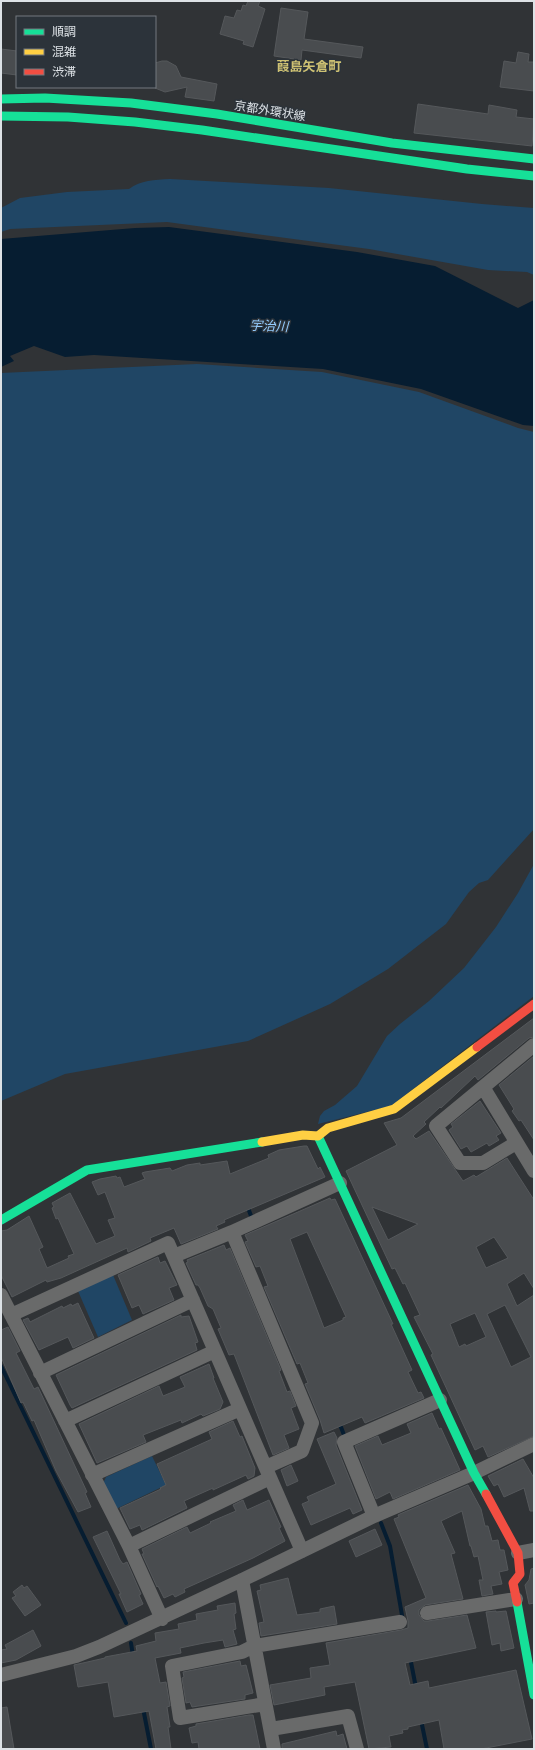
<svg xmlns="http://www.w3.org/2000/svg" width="535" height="1750" viewBox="0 0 535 1750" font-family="'Public Sans','Noto Sans JP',sans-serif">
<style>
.green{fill:#204665}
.water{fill:#061d31}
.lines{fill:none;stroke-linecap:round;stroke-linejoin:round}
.stream{stroke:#061d31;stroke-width:4}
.building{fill:#494c4f;stroke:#55585b;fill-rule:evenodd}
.street{stroke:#696a6a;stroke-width:14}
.fast{stroke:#16e098;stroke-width:9}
.slow{stroke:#ffcf43;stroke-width:9}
.jam{stroke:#f24e42;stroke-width:9}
.labels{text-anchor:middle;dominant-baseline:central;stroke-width:3;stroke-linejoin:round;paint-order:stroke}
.street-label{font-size:12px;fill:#dde2e6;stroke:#2c333a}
.neighbourhood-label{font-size:13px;font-weight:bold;fill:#cec173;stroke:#2c333a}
.water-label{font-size:13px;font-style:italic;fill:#94ccfe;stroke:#2c333a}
</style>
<rect width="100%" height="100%" fill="#303336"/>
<path class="green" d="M170,179l159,9 153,16 52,4v67l-7,-3 -39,-2 -119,-21 -202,-27 -157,7 -9,3v-24l19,-10 47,-6 62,-3c12,-9 25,-9 41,-10z
M197,364l125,8 97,20 99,36 16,4v397l-46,51 -9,3 -10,9 -23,32 -58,45 -58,35 -82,37 -183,33 -64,27v-728z
M534,864v132l-143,110 -73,18 2,-8 4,-5 11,-6 22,-19 30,-50 13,-12 29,-23 35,-33 32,-41 22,-34z
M113,1275l19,45 -34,17 -20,-46z
M152,1456l14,29 -50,24 -14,-23 4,-9z"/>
<path class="water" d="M169,227l188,25 78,14 83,42 16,-8v126l-11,-1 -102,-36 -98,-20 -229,-14 -29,2 -31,-11 -24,10 4,5 -13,6v-128l134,-11z"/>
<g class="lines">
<path class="stream" d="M247,1205l4,11
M1,1366l125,257
M339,1422l5,13
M381,1523l9,23 13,75
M131,1643l2,13
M410,1657l6,31
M143,1708l8,41
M421,1720l6,29"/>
</g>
<path class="building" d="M248,1h12l-2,5 7,3 -12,38 -10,-3 1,-3 -24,-7 5,-18 9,2 3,-8 4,1 2,-6 3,1z
M281,8l27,4 -4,27 59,8 -2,11 -59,-8 -1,10 -27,-4z
M1,49l16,2v24l-16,-2z
M518,52l11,2 -1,8h6v29l-34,-4 4,-26 12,2z
M162,61h5l9,5 5,11 36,7 -3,17 -29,-4 2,-10 -22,5 -10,-4v-25z
M418,104l70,10 1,-9 28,5 -1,7 18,2 -2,27 -118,-13z
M534,1018v19l-5,1 -51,42 -3,-4 -34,32 -1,-1 -16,15 2,2 -13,12 3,3 13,-8 34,50 11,-6 2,2 31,-19 27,42v89l-10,-16 -17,11 10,22 17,-11v141l-46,21 -5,-11 -8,4 -44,-95 2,-1 -19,-37 6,-2 -15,-32 -2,1 -8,-16 -3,1 -46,-98 51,-26 -13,-22 17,-5zM372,1207l46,17 -30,16zM494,1237l14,21 -22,10 -10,-21zM505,1305l26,52 -20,10 -24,-53zM475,1313l11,24 -20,9 -1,-2 -6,3 -9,-23z
M534,1056v84l-13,-20 -2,1 -7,-10 2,-2 -15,-24z
M480,1101l21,32 -5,3 3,4 -10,6 -2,-3 -16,9 -4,-6 -6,3 -12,-19 4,-3 -2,-3z
M304,1146h3l11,23 2,-2 5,10 -101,43 1,2 -9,4 2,3 -37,15 -7,-16 -24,10 1,3 -23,11 -1,-4 -66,30 -14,4 -1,-2 -34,17 -11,-22v-44l6,-1 22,-14 14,31 -4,2 8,19 22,-10 -1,-2 6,-2 -16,-36 -2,1 -4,-11 2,-1 -2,-4 18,-10 26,51 19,-8 -7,-16 7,-2 -10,-26 -7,3 -6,-13 8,-3 16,-3 1,2 3,-1 4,10 21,-8 -3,-6 3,-1 25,-4 2,3 15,-6 13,-2v2l27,-4 3,13 39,-16 -1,-3 11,-5z
M330,1198l1,2 4,-1 58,125h-2l21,46 -4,2 10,21 3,-1 3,6 -59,25 -3,-6 -38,16 -4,-13 -15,-36 3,-1 -8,-20 -3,1 -33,-77 4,-1 -8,-20 -4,1 -11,-25 3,-1 -3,-6zM307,1232l39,85 -3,1v2l-19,8 -34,-89z
M224,1245l2,5 4,-2 51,122 -2,1 8,21 3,-1 6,15 -5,2 8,21 -15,6 5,13 -16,7 -39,-101 -5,1 -11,-26 3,-1 -8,-19 -5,-3 -8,-18 -2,-3h-2l-10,-22 2,-1 -1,-2z
M158,1257l2,6 5,-2 12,24 -8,3 5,12 -31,14 -4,-9 -7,3 -14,-33z
M78,1303l16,35 -21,10 -5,-11 -29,13 -16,-30 5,-2 2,4 32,-16 1,2 8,-4 1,2z
M181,1315v2l8,-1 9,26 -3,1 2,7 -125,58 -2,-3 -14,-30z
M8,1327l12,24 -4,2 18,36 4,-2 49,105 -2,1 6,14 -13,5 -22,-41 -22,-51 -2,1 -9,-19 -2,1 -20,-46v-27z
M209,1364l5,14h-1l10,24 -3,7 -17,7 -2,-2 -19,9 -1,-3 -38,15 3,7 -49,21 -18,-39 80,-38 4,10 22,-9 -5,-10z
M432,1413l7,16 2,-1 19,42 -67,29 -3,-7 -14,7 -21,-53 23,-10 4,9 29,-12 -4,-9z
M233,1421l7,16 2,-1 13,32 -1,8 -6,3 -2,-4 -33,15v-2l-29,13 3,7 -45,22 -2,-5 -10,4 -10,-21 41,-19 -1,-1 6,-3 -9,-21 55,-25 -3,-7z
M334,1432l3,6 -1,7 26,65 -9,4 -3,-6 -39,17 -9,-21 7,-3 -2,-4 29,-13 -19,-45z
M523,1459l11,19v33h-4l-6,-23 -20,9 -6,-13 -4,2 -6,-10z
M291,1465l7,16 -11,5 -6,-16z
M468,1485l13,24 4,17h3l4,15 6,-1 2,10h4l4,20 -9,2 3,12 -11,2 2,8 -11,2 -3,-16h4l-5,-24 -4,1 -3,-11h-1l-8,-35 -21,10 14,32 -4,1 12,45 -38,6 -6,5v5l5,6h4l39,-6 9,33 -71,15 5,22 18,-4 1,7 87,-18 16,69 -51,10h-37l-5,-29 -31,7v2l-6,1 1,3 -14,3 2,11 -22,2 -14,-67 -31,5 1,8 -51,10 -4,-20 41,-7 -1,-10 20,-3 -4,-22 75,-13 7,-2v-7l-3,-14 21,-9 -32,-79 5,-2 -1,-2 2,-1z
M243,1500l4,10 22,-10 12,27 -2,1 6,13 -32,17 -69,31 1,3 -10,5 -2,-3 -9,4 -6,-12 -1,1 -15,-33h2l-2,-5 45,-22 3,6 21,-10 -1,-1 26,-11 -3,-6z
M375,1529l7,16 -26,12 -7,-16z
M107,1531l13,29 3,4 4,-2 14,32 -2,1 4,9 -16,8 -8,-18h2l-28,-57z
M534,1568v35l-5,1 -4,-19 4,-5 2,-11z
M288,1578l9,37 23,-3v-3l14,-3 3,18 -76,12 -2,-13 5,-1 -7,-31 4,-1 -1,-5z
M22,1585l2,3 3,-2 14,19 -16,11 -13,-18 4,-2 -3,-4z
M235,1603l1,10 -2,1 2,15 -3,1 4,14 -12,3 -2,-7 -19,3 -24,5 1,5 -26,5 5,25 6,-1 4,24 -3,1 3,20h-2l3,22h-15l-7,-38 -35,6 -6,-35 -30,5 -4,-22 31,-7v-1l32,-6 -1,-5 20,-5 -1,-8 24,-4 -1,-5 19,-4 -1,-6 22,-4 -1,-4z
M496,1611v1l10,-1 8,37 -13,3 -1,-8 -8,2 -6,-33z
M33,1630l8,16 -25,14 -15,3v-13l6,-1 -2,-4z
M240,1661l1,5 5,-1 7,28 -8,2v4l-53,8 -2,-5 -4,1 -4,-25 2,-1 -1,-5z
M7,1707l7,42h-13v-41z
M249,1715h4l7,34h-61l-1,-7 -6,1 -3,-15 7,-2v-2z
M336,1731l1,5 6,-2 4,15h-65v-5z"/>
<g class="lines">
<path class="street" d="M483,1087l51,84
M516,1143l-33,20h-23l-24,-37 98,-81
M232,1232l80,191 -10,28 -36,16
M174,1256l58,-24 108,-49
M1,1295l128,251 33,73
M11,1315l157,-72 134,308
M40,1373l153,-73
M65,1421l150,-70
M92,1475l148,-66
M374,1516l-30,-74 96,-42
M129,1546l141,-68
M518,1553l16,-3
M242,1580l32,169
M427,1613l89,-14
M1,1675l75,-19 23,-9 143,-67 132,-64 100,-43 60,-29
M265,1704l-85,14 -8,-52 70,-14 12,-6 146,-24
M271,1729l77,-13 9,33"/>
<path class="fast" d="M1,99l44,-1 86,5 86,11 175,29 142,16
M1,116l67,1 67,5 67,8 265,39 67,7
M318,1136l156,337 12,21
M1,1220l86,-50 175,-28
M517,1602l17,93"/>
<path class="slow" d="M262,1142l41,-7 15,1 10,-8 66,-19 83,-62"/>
<path class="jam" d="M477,1047l57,-43
M486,1494l32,59 2,21 -7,9 4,19"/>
</g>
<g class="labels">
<g class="street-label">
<text transform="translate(270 111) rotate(9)">京都外環状線</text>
</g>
<g class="neighbourhood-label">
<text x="309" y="66">葭島矢倉町</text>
</g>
<g class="water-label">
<text transform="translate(269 326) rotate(2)">宇治川</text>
</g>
</g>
<rect width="535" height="1750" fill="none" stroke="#dde2e6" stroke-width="4"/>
<rect x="16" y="16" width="140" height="72" fill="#2c333a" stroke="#73797f"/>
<rect x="24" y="29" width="20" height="6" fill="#16e098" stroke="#73797f"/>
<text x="52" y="36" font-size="12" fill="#dde2e6">順調</text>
<rect x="24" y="49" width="20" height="6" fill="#ffcf43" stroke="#73797f"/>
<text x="52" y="56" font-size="12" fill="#dde2e6">混雑</text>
<rect x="24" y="69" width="20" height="6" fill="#f24e42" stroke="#73797f"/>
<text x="52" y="76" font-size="12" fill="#dde2e6">渋滞</text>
</svg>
